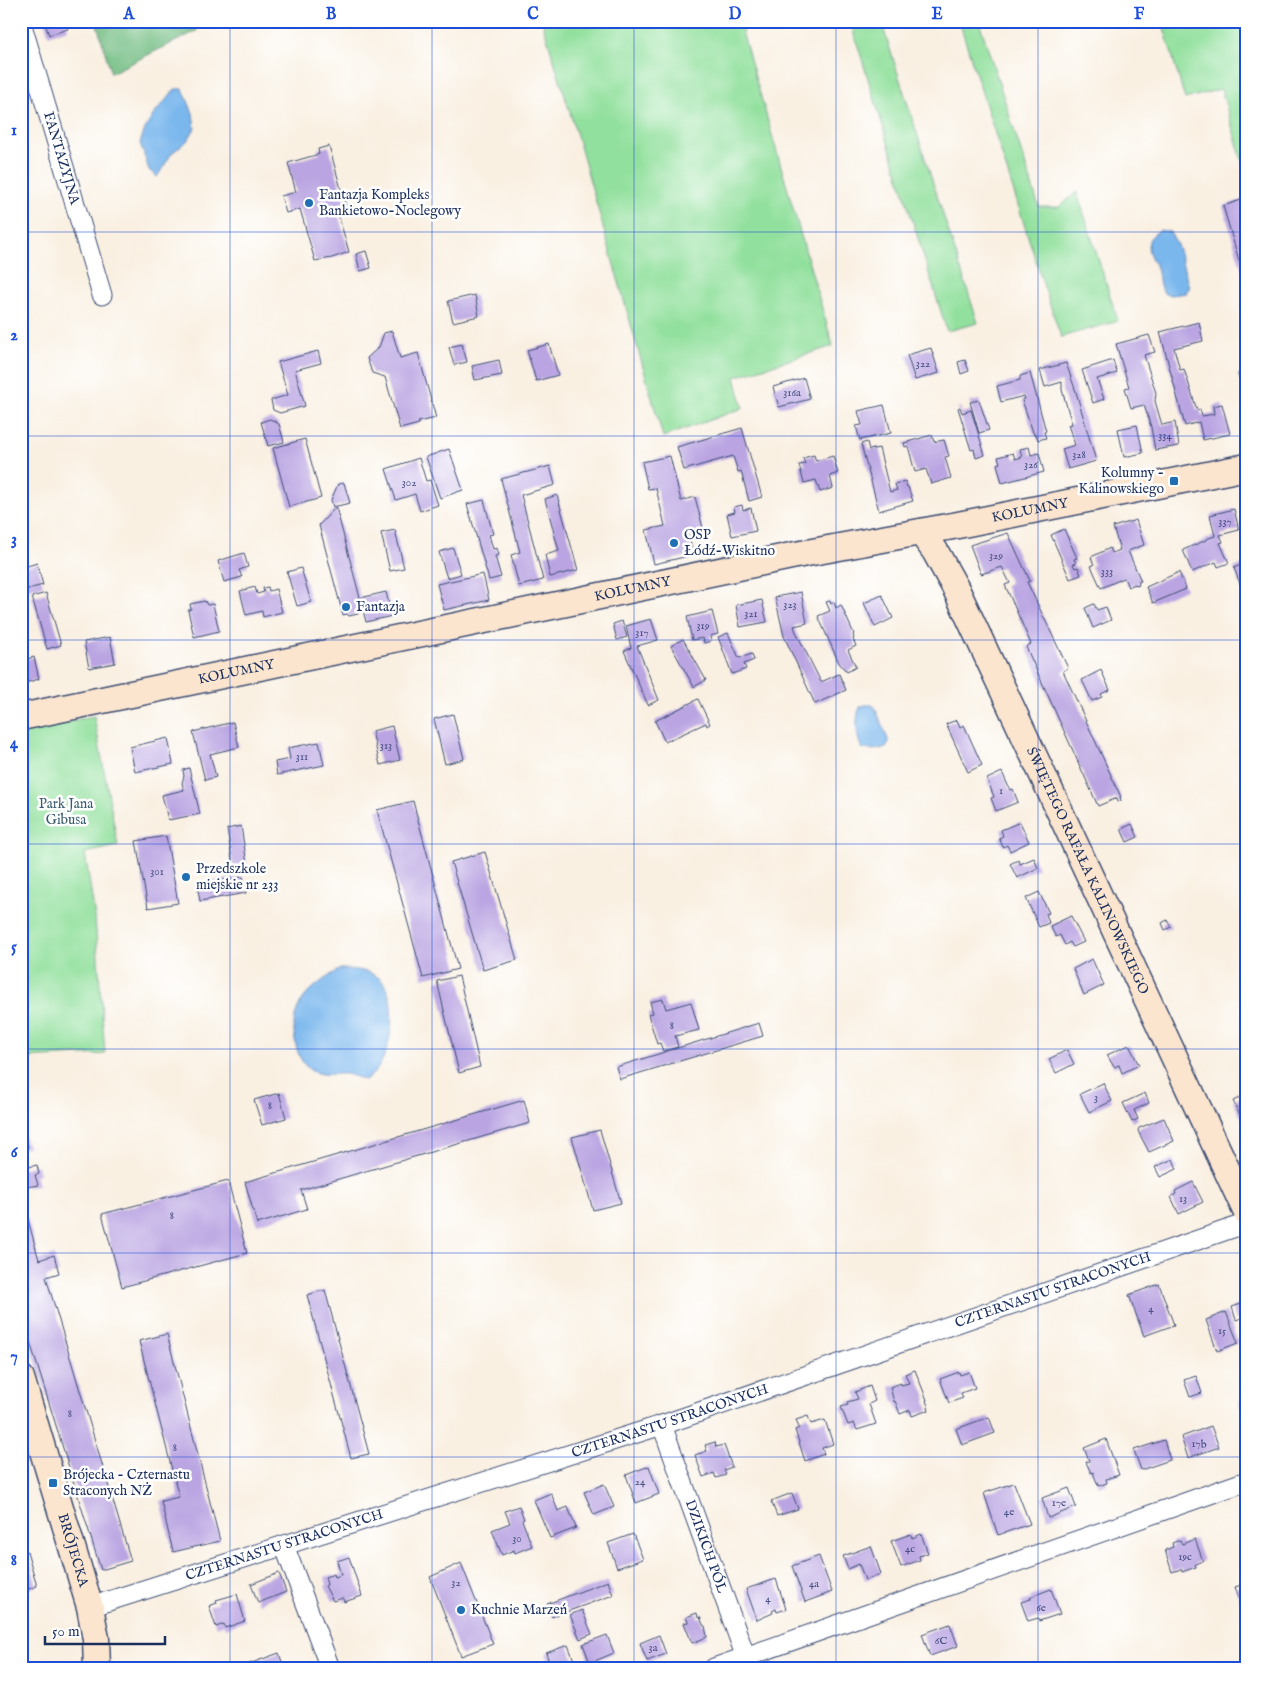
<svg xmlns="http://www.w3.org/2000/svg" width="1268" height="1689" viewBox="0 0 1268 1689" font-family="'IM FELL English',serif">
<style>
.green{fill:#92e09d;stroke:#56887e}
.forest{fill:#75be84;stroke:#487671}
.water{fill:#7ab7ed;stroke:#4a73a6}
.building{fill:#baa5e2}
.lines{fill:none;stroke-linecap:round;stroke-linejoin:round}
.street-casing{stroke:#3c4c72;stroke-width:21}
.secondary-casing{stroke:#3c4c72;stroke-width:29}
.street{stroke:#fff;stroke-width:19}
.secondary{stroke:#fbe5cf;stroke-width:26}
.grid{fill:none;stroke:#1d4ed8;stroke-width:1;stroke-opacity:0.55}
.poi-dot{fill:#1f6fb2;stroke:#fff;stroke-width:2}
.labels{text-anchor:middle;dominant-baseline:central;stroke-width:5;stroke-linejoin:round;paint-order:stroke}
.number-label{font-size:11px;fill:#434c7f}
.street-label{font-size:14px;fill:#1b2f5e;stroke:#fff}
.poi-label{font-size:14px;fill:#1b2f5e;stroke:#fff;text-anchor:start}
.park-label{font-size:14px;fill:#395b6e;stroke:#fff}
.neatline{fill:none;stroke:#1d4ed8;stroke-width:2}
.grid-label{font-size:16px;text-anchor:middle;font-weight:bold;fill:#1d4ed8}
</style>
<rect width="100%" height="100%" fill="#fff"/>
<filter id="ink" filterUnits="userSpaceOnUse"><feTurbulence type="fractalNoise" baseFrequency=".02" numOctaves="2"/><feDisplacementMap in="SourceGraphic" scale="10" xChannelSelector="R" yChannelSelector="G"/><feConvolveMatrix kernelMatrix="1 2 1 2 8 2 1 2 1" color-interpolation-filters="sRGB"/></filter>
<filter id="wash" filterUnits="userSpaceOnUse"><feTurbulence type="fractalNoise" baseFrequency=".0096" numOctaves="4" result="noise"/><feDisplacementMap in="SourceGraphic" scale="20" xChannelSelector="R" yChannelSelector="G"/><feGaussianBlur stdDeviation="1.12" result="paint"/><feColorMatrix in="noise" values="0 0 0 0 0 0 0 0 0 0 0 0 0 0 0 0 0 1.4 0 .05"/><feComposite in="paint" operator="in"/></filter>
<g filter="url(#wash)">
<rect width="100%" height="100%" fill="#f9f0e2"/>
<path class="green" d="M542,21h197l94,325 -98,31 8,31 -80,29 -85,-298z
M850,21h31l97,302 -31,8z
M959,21h20l60,186h20l18,-15 41,129 -57,16 -12,-35z
M1162,21h85v156l-26,-88 -36,10z
M94,716l24,130 -33,7 10,64 10,137 -84,4v-327z"/>
<path class="forest" d="M96,21h98l3,10 -86,42z"/>
<path class="water" d="M175,89h8l10,24 2,15 -7,12 -16,13 -15,24 -8,-7 -9,-27 5,-14 9,-15z
M1160,230l10,2 8,15 11,40 -3,6 -14,2 -7,-1c-7,-9 -5,-12 -7,-22 -3,-10 -13,-20 -9,-31 1,-5 7,-8 11,-11z
M865,705h7l3,2 14,35 -3,5c-8,3 -16,4 -24,1 -6,-9 -7,-31 -2,-41z
M340,969c14,0 34,1 43,13 17,23 8,85 -18,98 -6,-2 -13,-5 -19,-6 -11,-1 -22,3 -34,-3 -9,-5 -14,-16 -16,-26 -9,-40 12,-56 44,-76z"/>
<g id="blocks">
<path class="building" d="M44,21h22l2,8 -19,6z
M329,146l17,61 -9,3 12,42 -17,6 -17,3 -15,-52 -14,4 -5,-17 15,-4 -8,-29 31,-9 -1,-5z
M1244,199l3,9v65l-4,1 -20,-68z
M366,251l5,17 -11,3 -4,-17z
M475,295l4,21 -26,6 -5,-21z
M1199,322l4,19 -29,7 6,22 4,-1 13,41 3,-1 2,7 12,-2 -1,-8 9,-2 8,30 -27,6 -4,-18 -14,4 -25,-94z
M392,331l8,27 18,-5 18,65 -18,4 1,2 -19,5 -15,-52 -13,-4 -5,-15 12,-11 5,-14z
M1149,335l6,17 -11,3 12,38 -1,8 7,24 13,-3 4,24 -24,4 -4,-23 -7,-22 -13,3 -6,-20 4,-1 -13,-43z
M462,344l5,18 -13,3 -5,-18z
M549,344l9,31 -22,6 -9,-31z
M931,348l8,25 -24,7 -8,-25z
M318,351l3,12 -26,7 10,36 -25,7 -7,-3 -2,-10 17,-5 -10,-33z
M499,360l3,15 -27,5 -3,-14z
M965,360l4,11 -8,3 -3,-12z
M1113,360l4,13 -20,6 7,20 -11,4 -11,-33z
M1066,363l10,29 20,69 -28,8 -6,-20 13,-4 -7,-20 4,-1 -10,-34v-8l-17,5 -5,-17z
M1247,371v24h-2l-7,-21z
M1030,373l16,58 -2,1 2,6 -8,2 -2,-6 -2,1 -11,-32 -1,-3 3,-1 -1,-3 -23,6 -4,-16 23,-6v-4z
M804,378l6,21 -31,8 -6,-20z
M979,400l10,30 -10,3 -9,-31z
M884,405l7,28 -31,7 -4,-14 6,-1 -4,-14z
M960,407l2,6 9,-3 14,45 -9,3 -2,-9 -3,1 -13,-42z
M270,419l9,5 5,18 -16,4 -7,-24z
M1137,425l6,28 -19,4 -6,-28z
M742,428l20,69 -13,4 -8,-30 -3,1 -5,-16 -49,14 -7,-23z
M932,435l2,7 10,-2 5,16 -4,1 6,21 -20,6 -5,-15 -11,3 -7,-26 -3,1 -1,-4z
M305,439l16,59 -32,9 -16,-59z
M867,442l2,8 10,-2 11,44 7,-2 -2,-6 10,-3 2,6h1l5,14 -34,10 -18,-67z
M1029,447l2,8 8,-2 5,19 -42,11 -5,-19 3,-1 -2,-6 15,-4 2,6 7,-2 -2,-8z
M449,449l14,41 -23,8 -14,-41z
M814,455l2,6 17,-5 5,17 -8,3 3,12 -13,4 -4,-12 -12,3 -5,-18 6,-1 -2,-6z
M670,456l11,45 14,-4 9,35 -15,4 4,19 -39,9 -8,-34 19,-4 -9,-38 -8,1 -6,-27z
M419,458l7,23 4,-1 8,25 -18,6 -5,-17 -19,6 -10,-31z
M550,466l5,19 -34,10 22,85 -24,6 -8,-31 9,-3 -19,-73z
M344,483l6,20 -17,4 -2,-7 7,-16z
M557,495l21,75 -28,7 -5,-22 14,-4 -14,-52z
M484,500l9,34 -4,1 4,14 4,-1 2,7 -4,1 6,21 -12,3 -22,-76z
M742,505l1,5 8,-2 5,23 -24,5 -5,-22 8,-2 -1,-5z
M336,507l24,91 26,-6 6,24 -26,6 -3,-12 -4,1 -1,3 -9,2 -2,-2 -4,1 -24,-90z
M1234,509l5,21 -19,5 3,7 -3,1 9,20 -11,4 -2,-5 -24,10 -9,-22 23,-10v-1l9,-3 -5,-21z
M1136,520l8,25 -16,6 13,30 -3,1 1,3 -2,1 -2,-2 -7,3 -4,-9 -23,10 -10,-22 3,-1 -3,-8 19,-9 2,5 8,-3 -7,-23z
M1064,529l13,29 -3,1 2,4 -3,1 2,4 3,-1 3,8 -11,4 -19,-44z
M395,530l9,38 -14,3 -9,-38z
M1008,533l22,48 -3,1 41,86 -5,3 58,126h-1l1,4 -3,1 -1,-4 -19,8 -72,-159 5,-3 -26,-59 5,-2 -8,-16 -21,7 -11,-29z
M453,548l8,26 -14,4 -8,-26z
M244,553l4,14 -9,3 3,7 -18,5 -6,-21z
M1247,562v20l-7,2 -6,-16z
M37,563l6,22 -22,6v-23z
M301,568l10,34 -14,4 -10,-34z
M1179,572l7,17 -33,14 -7,-16z
M483,574l6,26 -45,10 -7,-26z
M255,587l2,7 7,-2 -1,-4 5,-1 1,4 7,-2 6,23 -19,5 -1,-6 -16,4 -6,-24z
M801,592l6,31 -13,3 2,6 25,50 18,-8 7,16 -31,14 -31,-68 -9,-39z
M46,593l15,52 -14,4 -15,-52z
M882,595l11,23 -18,9 -11,-24z
M762,600l5,22 -27,5 -4,-22z
M205,601l2,4 6,-1 6,27 -25,6 -6,-27 3,-1 -1,-5z
M830,601l1,3 3,-2 2,6 5,-3 13,29 -1,1 1,3 -1,1 3,7 -8,4 8,17 -9,5 -8,-9 -21,-47 12,-5 -4,-9z
M1094,604l3,6 9,-3 5,13 -18,8 -8,-20z
M712,611l6,23 -8,2 1,5 -7,2 -1,-5 -11,2 -5,-23z
M651,619l7,21 -21,6 22,54 -11,5 -24,-54 7,-3 -5,-22z
M622,621l5,16 -10,3 -4,-16z
M728,633l11,25 13,-4 2,6 -10,4 2,5 -14,5 -14,-37z
M110,637l5,26 -26,5 -5,-26z
M683,639l23,41 -12,7 -23,-41z
M21,653l3,7 10,-3 5,22 -18,5z
M1101,670l9,20 -9,4 1,3 -10,4 -10,-21z
M698,699l12,25 -3,2 -1,-3 -41,19 -10,-21z
M453,714l11,45 -19,5 -11,-45z
M957,720l3,7 4,-2 18,40 -14,7 -22,-48z
M233,722l6,25 -29,7 6,23 -11,3 -12,-48z
M392,726l8,34 -20,5 -8,-34z
M168,738l5,26 -38,8 -5,-25z
M319,742l5,23 -47,10 -2,-13 15,-3 -2,-11z
M189,768l11,46 -32,6 -6,-25 22,-5 -2,-7 2,-7 -1,-6z
M1002,772l8,18 3,-1 5,13 -22,9 -5,-13 3,-1 -7,-18z
M413,801l45,168 -35,9 -46,-168z
M1020,822l9,20 -19,9 -3,-6 -4,2 -4,-9 4,-2 -2,-6z
M1132,824l6,13 -11,5 -6,-13z
M241,826l6,38 -14,2 -6,-37z
M166,836l12,67 -30,5 -12,-67z
M485,852l32,108 -34,10 -32,-108z
M1034,858l4,10 -21,10 -7,-14 8,-4 2,4z
M243,877l3,16 -46,8 -3,-17z
M1039,892l10,21 -3,1 3,9 -10,4 -13,-29z
M1071,916l13,26 -11,5 -3,-5 -5,3 -5,-10 -4,2 -6,-11z
M1167,920l4,7 -6,3 -3,-7z
M1092,959l12,26 -20,10 -11,-26z
M459,976l21,91 -21,6 -22,-92z
M663,999l3,10 25,-7 8,28 -24,6 3,11 -15,4 -3,-8 -3,1 -9,-30 5,-1 -3,-11z
M759,1023l4,13 -143,43 -4,-12z
M1129,1045l10,20 -17,8 -3,-8 -5,2 -7,-12z
M1067,1050l7,14 -18,9 -7,-14z
M1103,1083l9,18 -23,11 -9,-18z
M279,1093l7,25 -24,7 -8,-25z
M1145,1093l4,10 -15,7 4,9 -6,3 -9,-19z
M1247,1094v35l-14,-28z
M524,1100l6,23 -229,67 6,19 -50,15 -12,-42z
M1164,1118l10,23 -25,11 -11,-21 1,-3z
M21,1125l7,22 -7,2z
M600,1130l21,73 -28,7 -21,-73z
M1173,1159l4,10 -17,8 -5,-10z
M37,1165l2,9 -4,1 3,10 -11,2 -1,-2 -5,1v-17z
M228,1181l19,72 -125,34 -20,-73z
M1193,1182l10,20 -24,12 -8,-17 5,-3 -1,-3z
M27,1216l12,44 15,-5 5,18 -13,4 85,284 -30,9 -80,-257v-95z
M1159,1284l15,41 -30,11 -15,-41z
M325,1290l44,164 -18,4 -44,-163z
M1247,1302v14l-11,4 -4,-13z
M1226,1312l12,31 -21,8 -11,-31z
M167,1334l53,207 -47,11 -12,-51 18,-4 -40,-156z
M915,1370l12,30h-1l3,10 -17,6 -2,-6 -10,4 -5,-13 -1,1 -4,-15 11,-4v2l8,-2 -4,-9z
M959,1372l1,3 9,-3 6,16 -14,5 2,5 -14,5 -9,-24z
M1196,1376l6,17 -12,4 -6,-17z
M870,1386l5,15 -6,3 7,20 -19,6 -3,-7 -6,2 -7,-18 7,-2 -1,-3 11,-3 -3,-7z
M1247,1399v26h-1l-7,-23z
M808,1416l3,8 14,-4 8,24 -11,4 2,6 -19,7 -10,-31 4,-2 -3,-8z
M989,1417l6,16 -33,12 -6,-16z
M1211,1426l8,21 -31,11 -7,-21z
M1106,1439l13,36 -13,4 1,4 -9,3 -5,-14 -2,1 -5,-11 3,-1 -5,-13z
M1164,1440l6,20 -29,10 -7,-20z
M715,1442l1,5 8,-2 8,22 -8,3 2,5 -10,3 -2,-5 -11,4 -8,-22 12,-4 -2,-6z
M649,1466l10,28 -23,9 -10,-28z
M1014,1483l16,41 -32,11 -14,-42z
M604,1484l10,23 -20,8 -10,-23z
M1069,1488l7,19 -28,11 -6,-20z
M551,1493l7,18 10,-4 8,21 -26,10 -16,-38z
M792,1493l6,16 -21,7 -6,-15z
M519,1506l5,13 -2,1 10,26 -17,7 -1,-3 -12,5 -10,-25 18,-7 -5,-12z
M633,1534l10,25 -26,9 -9,-25z
M911,1534l1,4 9,-4 7,19 -9,3 1,4 -19,7 -10,-26z
M1195,1539l8,22 -8,3 1,3 -14,5 -1,-3 -9,3 -7,-22 8,-3 -1,-4 8,-3 2,4z
M871,1546l10,28 -16,6 -6,-16 -11,5 -5,-13z
M27,1551l10,35 -16,6v-39z
M819,1556l13,36 -27,10 -13,-36z
M349,1557l13,39 -18,6 -1,-4 -10,3 -8,-15 2,-1 -2,-8 9,-3 1,3 6,-2 -4,-14z
M461,1563l32,81 -32,12 -31,-79z
M279,1573l7,19 -28,11 -7,-19z
M776,1579l10,30 -9,3 -1,-3 -4,2 1,2 -16,7 -11,-31z
M608,1581l5,14 -61,22 -5,-13z
M1247,1583v19l-6,2 -6,-17z
M1051,1589l9,25 -21,7 -1,-3 -10,3 -7,-19 10,-3 -1,-2z
M237,1594l8,27 -20,7 -1,-4 -8,3 -7,-21 8,-3 -1,-3z
M582,1610l10,24 -12,5 -10,-24z
M697,1613l1,5 2,-1 3,8 2,1 2,11 -15,6 -8,-20 4,-1 -2,-5z
M950,1624l8,22 -28,10 -8,-22z
M607,1635l7,18 -24,10 -7,-19z
M659,1635l7,19 -19,7 -7,-18z
M568,1645l9,23h-26l-5,-15z
M279,1653l5,15h-46z"/>
</g>
</g>
<g filter="url(#ink)">
<use href="#blocks" fill-opacity="0" stroke="#3c4c72" stroke-width="1"/>
<g class="lines">
<defs>
<g id="street">
<path id="s1" d="M21,22l81,273"/>
<path id="s2" d="M662,1425l87,241"/>
<path d="M284,1545l46,123"/>
<path id="s3" d="M90,1607l572,-182 585,-202"/>
<path d="M714,1668l533,-187"/>
</g>
<g id="secondary">
<path id="s4" d="M921,532l14,19 21,38 291,624"/>
<path id="s5" d="M21,717l775,-162 162,-30 289,-58"/>
<path id="s6" d="M21,1378l69,229 6,32 1,29"/>
</g>
</defs>
<use href="#street" class="street-casing"/>
<use href="#secondary" class="secondary-casing"/>
<use href="#street" class="street"/>
<use href="#secondary" class="secondary"/>
</g>
</g>
<path class="grid" d="M230,21v1647M432,21v1647M634,21v1647M836,21v1647M1038,21v1647M21,232h1226M21,436h1226M21,640h1226M21,844h1226M21,1049h1226M21,1253h1226M21,1457h1226"/>
<g class="poi-dot">
<circle cx="309" cy="203" r="5"/>
<rect x="1169" y="476" width="10" height="10" rx="2.5"/>
<circle cx="674" cy="543" r="5"/>
<circle cx="346" cy="607" r="5"/>
<circle cx="186" cy="877" r="5"/>
<rect x="48" y="1478" width="10" height="10" rx="2.5"/>
<circle cx="461" cy="1610" r="5"/>
</g>
<g class="labels">
<g class="number-label">
<text x="923" y="364">322</text>
<text x="792" y="393">316a</text>
<text x="1165" y="436">334</text>
<text x="1079" y="455">328</text>
<text x="1031" y="465">326</text>
<text x="409" y="483">302</text>
<text x="1225" y="522">337</text>
<text x="996" y="556">329</text>
<text x="1107" y="572">333</text>
<text x="790" y="605">323</text>
<text x="751" y="614">321</text>
<text x="703" y="626">319</text>
<text x="642" y="633">317</text>
<text x="386" y="746">313</text>
<text x="302" y="757">311</text>
<text x="1001" y="791">1</text>
<text x="157" y="872">301</text>
<text x="672" y="1026">8</text>
<text x="1096" y="1098">3</text>
<text x="270" y="1106">8</text>
<text x="1183" y="1199">13</text>
<text x="172" y="1216">8</text>
<text x="1151" y="1309">4</text>
<text x="1222" y="1331">15</text>
<text x="70" y="1414">8</text>
<text x="1199" y="1444">17b</text>
<text x="175" y="1448">8</text>
<text x="640" y="1482">24</text>
<text x="1059" y="1503">17e</text>
<text x="1009" y="1512">4e</text>
<text x="517" y="1539">30</text>
<text x="910" y="1549">4c</text>
<text x="1185" y="1557">19c</text>
<text x="456" y="1583">32</text>
<text x="814" y="1584">4a</text>
<text x="768" y="1599">4</text>
<text x="1041" y="1608">6e</text>
<text x="941" y="1641">6C</text>
<text x="653" y="1648">3a</text>
</g>
<g class="street-label">
<text stroke="none"><textPath href="#s1" startOffset="142">FANTAZYJNA</textPath></text>
<text stroke="none"><textPath href="#s5" startOffset="1030">KOLUMNY</textPath></text>
<text stroke="none"><textPath href="#s5" startOffset="625">KOLUMNY</textPath></text>
<text stroke="none"><textPath href="#s5" startOffset="220">KOLUMNY</textPath></text>
<text stroke="none"><textPath href="#s4" startOffset="378">ŚWIĘTEGO RAFAŁA KALINOWSKIEGO</textPath></text>
<text stroke="none"><textPath href="#s3" startOffset="1014">CZTERNASTU STRACONYCH</textPath></text>
<text stroke="none"><textPath href="#s3" startOffset="609">CZTERNASTU STRACONYCH</textPath></text>
<text stroke="none"><textPath href="#s3" startOffset="204">CZTERNASTU STRACONYCH</textPath></text>
<text stroke="none"><textPath href="#s2" startOffset="129">DZIKICH PÓL</textPath></text>
<text stroke="none"><textPath href="#s6" startOffset="180">BRÓJECKA</textPath></text>
</g>
<g class="poi-label">
<text x="319" y="195">Fantazja Kompleks<tspan x="319" dy="16">Bankietowo-Noclegowy</tspan></text>
<text x="1164" y="473" text-anchor="end">Kolumny -<tspan x="1164" dy="16">Kalinowskiego</tspan></text>
<text x="684" y="535">OSP<tspan x="684" dy="16">Łódź-Wiskitno</tspan></text>
<text x="356" y="607">Fantazja</text>
<text x="196" y="869">Przedszkole<tspan x="196" dy="16">miejskie nr 233</tspan></text>
<text x="63" y="1475">Brójecka - Czternastu<tspan x="63" dy="16">Straconych NŻ</tspan></text>
<text x="471" y="1610">Kuchnie Marzeń</text>
</g>
<g class="park-label">
<text x="66" y="804">Park Jana<tspan x="66" dy="16">Gibusa</tspan></text>
</g>
</g>
<rect width="1268" height="1689" fill="none" stroke="#fff" stroke-width="55"/>
<path d="M45 1636v8h120v-8" fill="none" stroke="#1b2f5e" stroke-width="2.5"/>
<text x="52" y="1636" font-size="15" fill="#1b2f5e" stroke="#ffffff" stroke-width="4" paint-order="stroke">50 m</text>
<rect x="28" y="28" width="1212" height="1634" class="neatline"/>
<g class="grid-label">
<text x="129" y="19">A</text>
<text x="331" y="19">B</text>
<text x="533" y="19">C</text>
<text x="735" y="19">D</text>
<text x="937" y="19">E</text>
<text x="1139" y="19">F</text>
<text x="14" y="135">1</text>
<text x="14" y="340">2</text>
<text x="14" y="544">3</text>
<text x="14" y="748">4</text>
<text x="14" y="952">5</text>
<text x="14" y="1157">6</text>
<text x="14" y="1361">7</text>
<text x="14" y="1565">8</text>
</g>
</svg>
